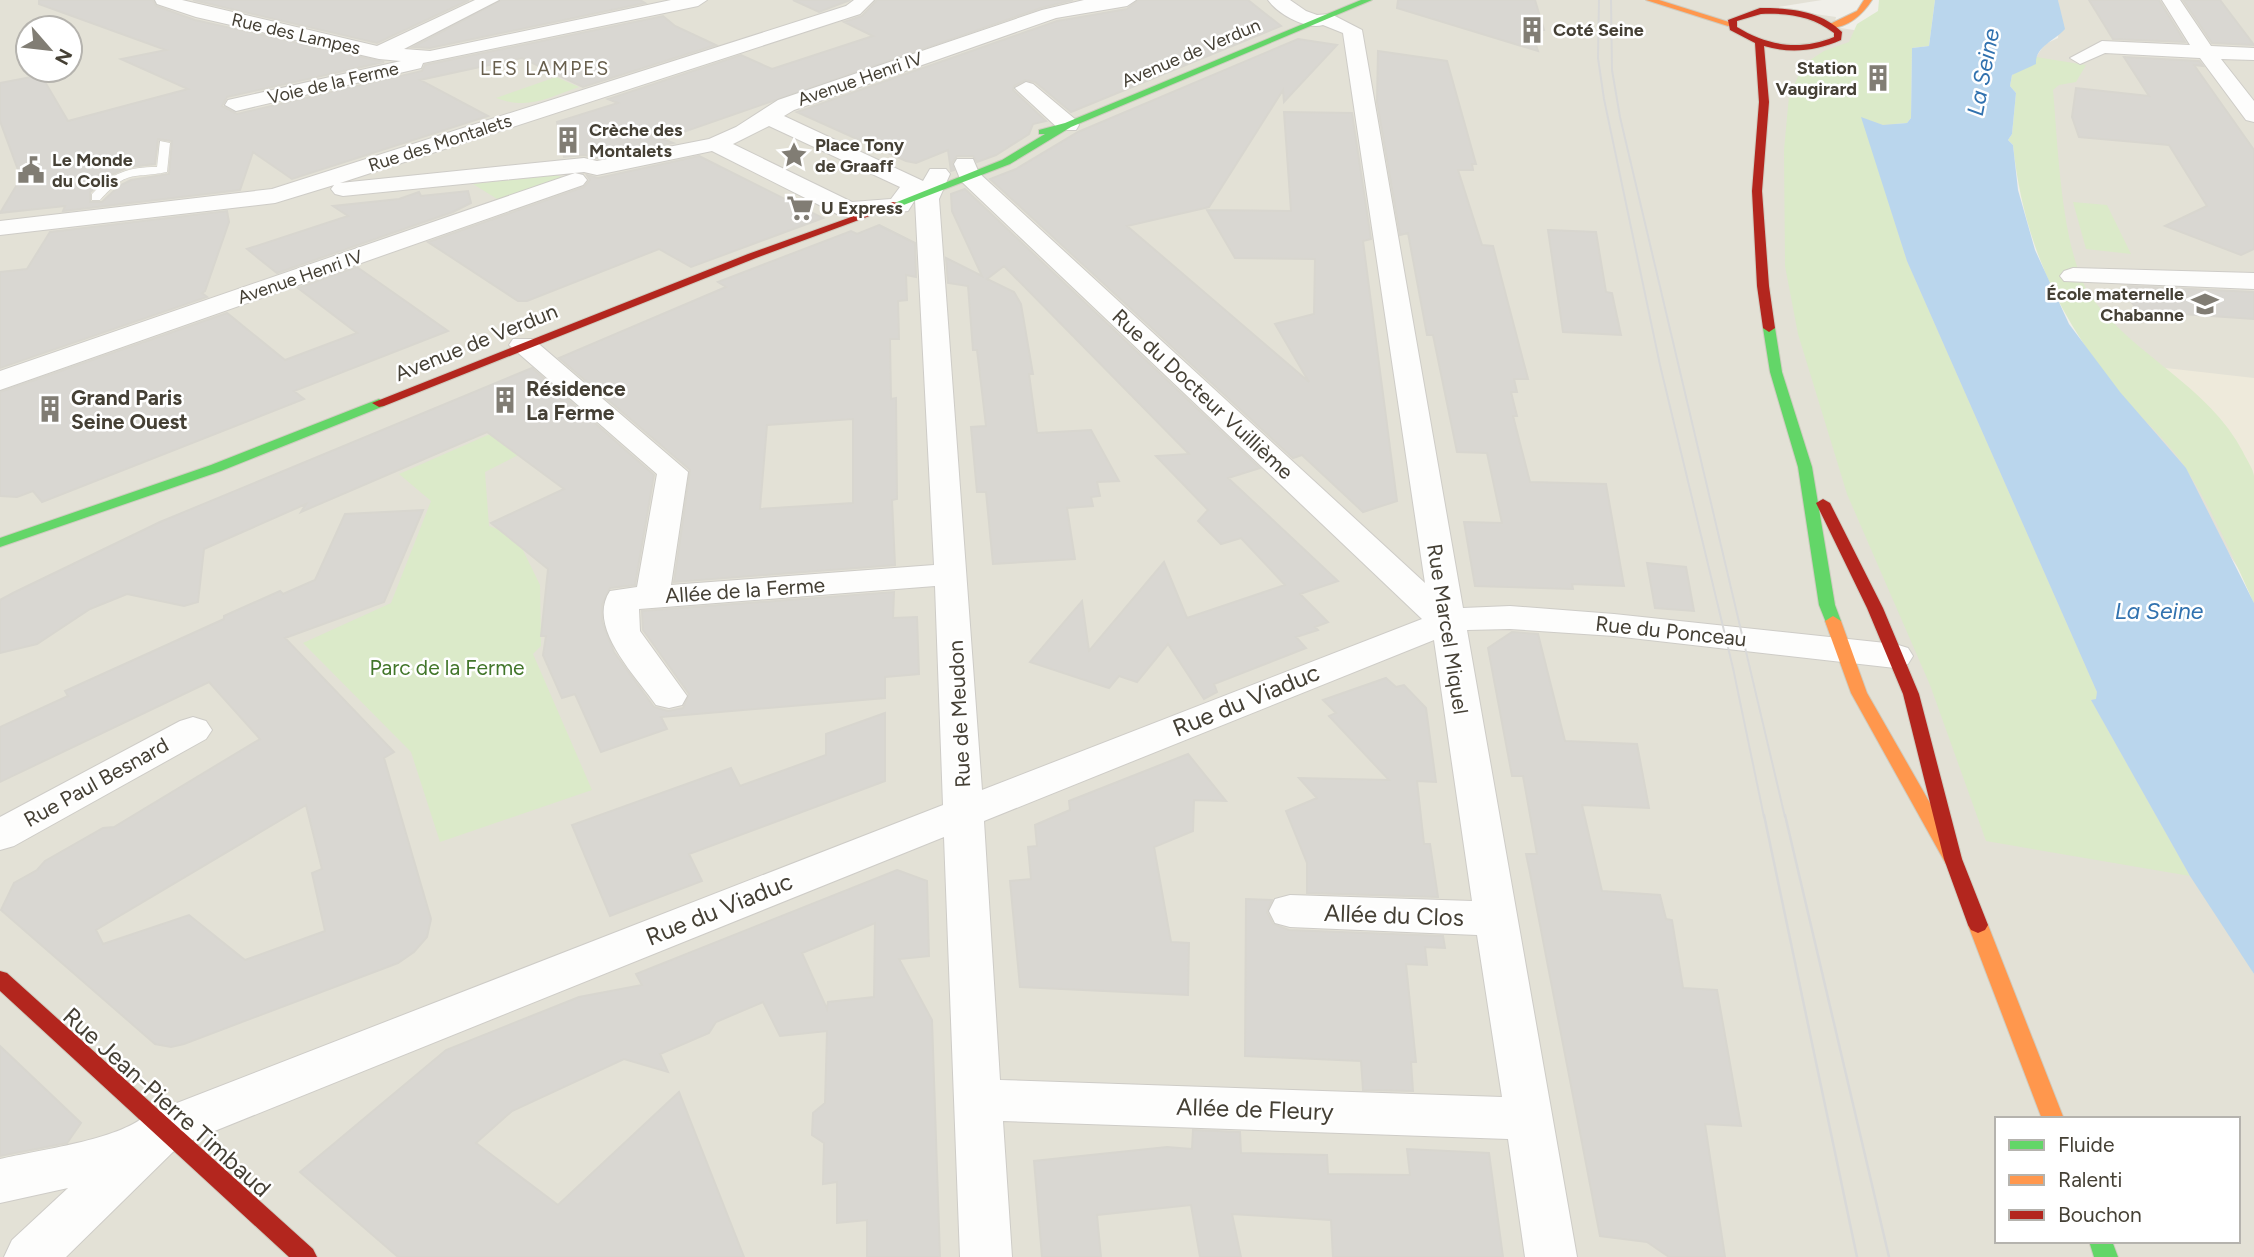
<svg xmlns="http://www.w3.org/2000/svg" width="2254" height="1257" viewBox="0 0 2254 1257" font-family="Figtree,sans-serif">
<style>
.residential{fill:#e3e1d6;fill-rule:evenodd}
.education{fill:#eeeadb}
.green{fill:#dbeac9}
.water{fill:#bad6ed}
.building{fill:#d9d7d2;stroke:#d8d6cf;stroke-width:2;fill-rule:evenodd}
.lines{fill:none;stroke-linecap:round;stroke-linejoin:round}
.lane-casing{stroke:#ceccc7;stroke-width:1}
.street-casing{stroke:#ceccc7;stroke-width:2}
.fast-casing{stroke:#cfccc0;stroke-width:2}
.slow-casing{stroke:#cfccc0;stroke-width:2}
.jam-casing{stroke:#cfccc0;stroke-width:2}
.lane{fill:#fdfdfc;fill-rule:evenodd}
.street{fill:#fdfdfc;fill-rule:evenodd}
.fast{fill:#63d668;fill-rule:evenodd}
.slow{fill:#ff974d;fill-rule:evenodd}
.jam{fill:#b3261e;fill-rule:evenodd}
.tram-far1{stroke:#d9d9d8;stroke-width:2}
.tram{stroke:#d9d9d8;stroke-width:2.5}
.labels{text-anchor:middle;dominant-baseline:central;stroke-width:5;stroke-linejoin:round;paint-order:stroke}
.far-poi-label{font-size:18px;font-weight:bold;fill:#454035;stroke:#fff;text-anchor:start}
.far-street-label{font-size:18px;fill:#454035;stroke:#fff}
.far-neighbourhood-label{font-size:19px;letter-spacing:2px;fill:#685f4d;stroke:#fff}
.street-label{font-size:21px;fill:#454035;stroke:#fff}
.poi-label{font-size:21px;font-weight:bold;fill:#454035;stroke:#fff;text-anchor:start}
.park-label{font-size:21px;fill:#42762a;stroke:#fff}
.water-label{font-size:23px;font-style:italic;fill:#3172af;stroke:#fff}
.near-street-label{font-size:24px;fill:#454035;stroke:#fff}
</style>
<rect width="100%" height="100%" fill="#f0efe9"/>
<path class="residential" d="M0,0h1822l-50,8 64,9 -2,10 20,3 388,922 12,22v283h-2254zM28,28h42v42h-42zM1997,1119h241v122h-241z
M2058,0h196v603l-15,-34 -119,-177 -108,-258 24,-77 9,-13 13,-6 2,-24z"/>
<path class="education" d="M2148,366l106,12v111z"/>
<path class="green" d="M1879,0h56l-6,46 -17,2 -1,70 -4,5 -24,2 -21,-7 45,143 190,431 -1,7 -5,1 99,176 -204,-35 -56,-156 -83,-191 -49,-160 -13,-68 -1,-116 5,-54 15,-32 20,-13 25,-9 8,-18 21,-13z
M2036,57l50,8 -10,17 -17,3 -6,5c5,54 8,165 39,208 42,58 117,88 151,154 3,7 10,16 11,24 0,35 0,90 0,127 -20,-44 -41,-91 -67,-133 -17,-27 -45,-51 -66,-76 -62,-75 -98,-152 -108,-249l-5,-5 4,-6 4,-41 -6,-7 2,-11z
M556,77l23,10c-33,11 -49,23 -83,11z
M556,175l9,3 -63,24 -29,-18z
M2073,202l34,3 24,49 -45,-5z
M556,405l19,21 -90,46 4,54 27,10 24,49 1,61 -8,8 59,136 -152,52 -29,-90 -108,-109 88,-40 40,-102 -32,-27z"/>
<path class="water" d="M1935,0h123l7,29c-10,12 -30,17 -29,35l-24,11 -2,11 6,7 -4,41 -4,6 5,5 5,45 17,60 34,74 51,68 66,76 68,135v371l-64,-98 -99,-176 5,-1 1,-7 -190,-431 -46,-144 22,8 24,-2 4,-5 1,-70 17,-2z"/>
<path class="building" d="M39,0h114l3,6 39,14 189,42 -157,35 -5,9 15,8 185,-43 3,-6 238,-49 12,10 41,19 -133,42 -61,-29 -102,22 68,36 -196,63 -39,-27 -13,38 -177,21 2,-5 -65,7 21,-35 -21,-57v-38l41,-8 27,46 120,-32 -67,-30 45,-9 -127,-46zM158,139l14,2 -3,33 -38,6 -12,6 -17,16h-12v-10l23,-18 15,-7 27,-3z
M193,0h276l-92,43z
M501,0h139l5,3 -215,45 -17,-1z
M793,0h57l-31,12z
M877,0h196l-32,8 -378,131 10,4 -76,15 -13,-3 -20,2 -7,-35 61,-19 -10,-4 133,-44 31,14 101,-33 -29,-14 18,-6z
M1138,0h110l33,26 -210,86 -36,-30 -10,-2 -11,6 -1,4 33,31 -13,3 -4,10 -33,21 -19,7 -4,-6h-16l-5,7 2,7 -3,1 -3,-21 -32,13 -10,-2 -109,-49 260,-91 70,-12z
M1398,0h137l9,30h-13l7,21 -141,-43z
M2089,0h70l26,42 -72,-3z
M2183,0h37l34,45 -42,-2z
M1298,39l39,6 -53,57 -1,-12 -74,117 -82,19 182,156 -34,-58 39,-10 1,-55 -80,-1 -28,-48 84,1 -7,-99 68,1 19,126 -8,2 34,260 -34,11 -61,-57 -9,3 -303,-279 26,-10 62,-37z
M1378,51l69,10 29,103h-4l1,6h-15l24,75 11,1 35,133h-14l3,13h-6l6,24h-4l17,66 76,2 18,102 -52,-2 1,5 -98,-3 -11,-64 38,1 -15,-70 -30,-1 -24,-117h-6l-19,-102 -8,2 -23,-133z
M2124,57l75,4 4,5 -9,-1 60,85v99l-13,6 -76,-29 42,-20 -38,-61 -90,-8 -7,-20 4,-29 73,8z
M699,156l124,62 -132,49 -32,-18 -132,52h-9l-90,-59 156,-55 6,-7 -3,-5 11,3z
M965,189l295,279 -32,10 110,103 -38,13 28,28 -13,5 3,3 -22,7 10,11 -92,36 3,8 -13,7 -36,-55 -31,38 -18,-6 -10,12 -79,-26 52,-61 7,50 75,-89 23,56 98,-33 -44,-47 -20,6 -23,-23 10,-11 -52,-54 33,-2 -185,-188 -17,13 27,13 7,12 12,70h-4l8,59 54,-3 28,51 -22,1 3,14 -9,1 2,9 -26,2 8,51 -82,5 -7,-72h-9l-6,-65 15,-1 -9,-76h-4l-5,-64 -20,-3 -2,-25 36,18 -30,-65 -1,-17z
M468,191l3,12 -18,9 -176,61 -30,-24 101,-33 -15,-10 66,-7 20,-7 2,4z
M227,211l2,11 -24,69 -3,2 5,4 -207,71v-96l27,-3 23,-37z
M879,225l36,18 1,34 -10,-2 1,25 -9,1 1,38h-9l1,60 5,-1 1,101 -5,1 3,65 -221,17 16,-112 -131,-112 167,-71 -8,-5 133,-51 6,3zM853,419v84l-93,6 7,-84z
M1548,230l48,2 10,60 6,1 9,42 -58,-3z
M357,267l91,64 -154,60 10,8 -262,103 -9,-11 -16,6 -17,-1v-104l227,-79 58,47 72,-27 -59,-45z
M2128,286l126,6v27l-116,-8 -15,-21z
M532,368l122,107 -19,110 -25,3 -8,17v16l12,31 40,55 14,4 15,-3 6,-14 -46,-64 -1,-19 252,-19 -1,26 24,-1 2,57 -34,3v21l-224,19 6,12 -66,23 -26,-58 -13,4 -19,-43 3,-19h-5l7,-67 -57,-46 73,-34 -77,-57 -186,80 5,-8 -102,45 -6,53 -14,4 -57,-12 -37,15 -53,35 -37,9v-53l15,-8 145,-70z
M423,510l-39,92 -99,36 109,114 -10,6 47,161 -4,18 -13,15 -16,11 -214,81 -13,3 -16,-3 -154,-134 13,-27 23,-13 8,-9 58,-33 11,-1 146,-88 -51,-57 -209,100v-55l68,-31 -3,-5 159,-72v-3l56,-25 3,3 32,-14 30,-66zM306,805l16,64 -10,4 13,58 -80,29 -56,-45 -86,29 -7,-14z
M1647,563l39,4 8,44 -39,-3z
M1512,632l26,2 27,107 72,3 12,64 -67,-3 20,86 58,4 6,24 6,1 11,68 34,2 24,136 -36,-2 20,133h-56l-22,-15 -47,-6 -70,-363 -4,-19h11l-14,-78h-11l-24,-128z
M1386,678l10,9 8,-2 22,23 10,74 -19,-1 7,63h6l8,53 -131,-4v-30l-21,-52 31,-13 -18,-20 90,2 -60,-64 7,-3 -13,-13z
M885,713v68l-196,73 13,27 -92,35 -38,-91 159,-57 9,18 86,-31v-21z
M1188,754l38,47 -32,-1 -1,31 -39,16 17,95 18,1 -1,52 -168,-8 -10,-106 21,-2 -3,-32 9,-1 -2,-21 35,-15 -1,-9z
M897,870l30,11 2,75 -30,3 33,61 8,237h-73v-37l-30,3v-41l-14,2 1,-41 -12,-8 1,-22 12,-10 2,-72 -47,5 -17,-34 -47,20 -7,11 -49,21 8,18 -44,-13 -112,52 -36,32 82,62 121,-113 65,165h-346l-98,-85 146,-122 133,-53 63,-12 -6,-11zM875,923l-1,74 -46,5 -1,7 -25,-56z
M1246,899l26,1 -5,12 6,12 16,6 154,6 2,12 -20,-1 2,18 -21,-1 10,98h-5l2,29 -50,-1 -2,-29 -116,-5z
M0,1046l81,77 -14,20 -67,13z
M1193,1130l47,2 1,21 86,2 1,19 82,1 -3,-26 82,4 14,104h-170l-2,-37 -99,-6 9,43h-41l-9,-52 -94,10 4,42h-59l-8,-96 133,-14 25,2z"/>
<g class="lines">
<defs>
<path id="lane" d="M160,141l10,2 -3,29c-36,7 -39,-3 -67,28h-8v-6c20,-21 36,-27 65,-27z"/>
<path id="street" d="M155,0h27l195,46 98,-46h24l-95,49 26,2 241,-51h36l-9,6 -275,57 -2,5 -185,43 -11,-6 3,-5 173,-39 -22,-2 -183,-42 -39,-13z
M854,0h20l-14,14 -520,169 244,-25 13,3 112,-22 27,-12 42,-27 264,-90 42,-10h52l-9,6 -71,12 -262,92 -10,6 139,65 7,-12h16l4,5 -11,25 43,591 440,-171 -461,-438 -7,-17 3,-5h16l6,14 446,410 -82,-550 -20,-8c-17,5 -45,-11 -55,-25h22l16,11 11,4 14,-1 31,16 101,578 47,-2 104,8 281,30 13,4 5,8 -5,8 -13,4 -281,-32 -104,-7 -43,1 110,627h-52l-17,-118 -505,-18 9,136h-52l-16,-420 -764,308 -114,112h-62l8,-17 56,-52 -68,15v-44c38,-9 119,-19 146,-44l797,-310 -8,-219 -296,23 1,22 47,65 -5,9 -13,3 -13,-3c-20,-29 -70,-78 -46,-114l27,-4 20,-113 -148,-129 4,-6h20l155,133 -17,113 263,-20 -19,-365 -7,11 -60,6 -9,-2 -127,-64 -115,24 -13,-3 -241,24 -8,-2 -4,-5 3,-4 -59,18 -275,32v-14l272,-32 574,-183zM769,126l131,61 -9,12 -39,3 -119,-58zM1434,640l38,261 -182,-6 -15,4 -6,12 6,12 15,4 187,8 25,162 -502,-17 -16,-259z
M2162,0h18l31,46 43,2v12l-33,-1 33,42v21l-8,-2 -46,-62 -95,-5 -25,11 -10,-6 32,-17 88,4z
M1026,82l7,2 43,36 3,5 -3,5h-16l-41,-38 -4,-4z
M575,173l8,2 4,5 -4,5 -583,205v-19z
M2073,268l181,5v16l-190,-8 -4,-5 4,-5z
M193,717l13,4 6,9 -6,9 -192,107 -14,4v-33l180,-96z"/>
<path id="fast" d="M1361,0h11l-301,127 -61,37 -109,42 -9,-2 110,-44 43,-26h-6v-4l26,-7z
M1769,324l6,4 7,44 30,95 23,138 6,16 -8,5 -6,-1 -8,-20 -21,-138 -28,-95 -7,-44z
M379,399l7,4 -2,3 -163,65 -221,76v-9l211,-73z
M2089,1241h23l6,16h-24z"/>
<path id="slow" d="M1646,0h13l76,24 -7,2z
M1864,0h8c-9,14 -24,28 -42,28v-4l27,-13z
M1833,616l8,5 26,72 95,166 -2,5 -7,2 -7,-2 -95,-171 -26,-72z
M1978,917l7,3 3,5 76,194h-22l-74,-194 3,-5z"/>
<path id="jam" d="M1760,8c29,0 60,2 82,24l-1,8c-25,11 -50,14 -77,6l5,56 -7,89 7,95 6,42 -6,4 -6,-4 -6,-42 -5,-95 7,-89 -4,-59 -25,-13 -2,-10zM1761,14c27,-1 51,2 73,19v4c-34,14 -66,9 -97,-10v-6z
M893,202l9,2 -146,54 -372,148 -5,1 -7,-4 376,-149z
M1823,499l7,4 53,105 36,86 43,165 26,66 -3,5 -7,3 -7,-3 -3,-5 -24,-66 -41,-165 -36,-86 -51,-105z
M0,971l7,2 306,276 4,8h-28l-289,-266z"/>
</defs>
<use href="#lane" class="lane-casing"/>
<use href="#street" class="street-casing"/>
<use href="#fast" class="fast-casing"/>
<use href="#slow" class="slow-casing"/>
<use href="#jam" class="jam-casing"/>
<use href="#lane" class="lane"/>
<use href="#street" class="street"/>
<use href="#fast" class="fast"/>
<use href="#slow" class="slow"/>
<use href="#jam" class="jam"/>
<path class="tram-far1" d="M1599,0l-1,58 6,41 56,266 73,303 31,149
M1611,0l1,70 8,47 165,700"/>
<path class="tram" d="M1764,815l93,442
M1785,815l104,442"/>
</g>
<defs>
<symbol id="building-bare" viewBox="-9 -9 18 18"><path d="M-4-6H4V6H1V3H-1V6H-4ZM-2.5-4.3h1.7v1.8h-1.7ZM.8-4.3h1.7v1.8H.8ZM-2.5-1h1.7V.8h-1.7ZM.8-1h1.7V.8H.8Z" fill="#817d74" stroke="#fff" stroke-width="2.5" paint-order="stroke"/></symbol>
<symbol id="sight-bare" viewBox="-9 -9 18 18"><path d="M0-6L1.8-2.2L6-1.7L2.9 1.2L3.7 5.4L0 3.3L-3.7 5.4L-2.9 1.2L-6-1.7L-1.8-2.2Z" fill="#817d74" stroke="#fff" stroke-width="2.5" paint-order="stroke"/></symbol>
<symbol id="civic-bare" viewBox="-9 -9 18 18"><path d="M-.6-6.5H3V-4.5H.6V-3L4-1V1h2V6H-6V1h2V-1L-.6-3ZM-1.2 2.5V6h2.4V2.5Z" fill="#817d74" stroke="#fff" stroke-width="2.5" paint-order="stroke"/></symbol>
<symbol id="supermarket-bare" viewBox="-9 -9 18 18"><path d="M-6-5.5h2.5l.6 2H6L4.5 2H-2.5L-4.4-4H-6ZM-1.5 3.2a1.3 1.3 0 1 0 .1 0ZM3 3.2a1.3 1.3 0 1 0 .1 0Z" fill="#817d74" stroke="#fff" stroke-width="2.5" paint-order="stroke"/></symbol>
<symbol id="school-bare" viewBox="-9 -9 18 18"><path d="M0-5L7-2L0 1L-7-2ZM-4 1L0 2.5L4 1V4Q0 6-4 4Z" fill="#817d74" stroke="#fff" stroke-width="2.5" paint-order="stroke"/></symbol>
</defs>
<g fill-rule="evenodd">
<use href="#building-bare" x="1513" y="11" width="38" height="38"/>
<use href="#building-bare" x="1859" y="59" width="38" height="38"/>
<use href="#building-bare" x="549" y="121" width="38" height="38"/>
<use href="#sight-bare" x="775" y="136" width="38" height="38"/>
<use href="#civic-bare" x="12" y="151" width="38" height="38"/>
<use href="#supermarket-bare" x="781" y="189" width="38" height="38"/>
<use href="#school-bare" x="2186" y="285" width="38" height="38"/>
<use href="#building-bare" x="486" y="381" width="38" height="38"/>
<use href="#building-bare" x="31" y="390" width="38" height="38"/>
</g>
<g class="labels">
<g class="far-poi-label">
<text x="1553" y="30">Coté Seine</text>
<text x="1857" y="68" text-anchor="end">Station<tspan x="1857" dy="21">Vaugirard</tspan></text>
<text x="589" y="130">Crèche des<tspan x="589" dy="21">Montalets</tspan></text>
<text x="815" y="145">Place Tony<tspan x="815" dy="21">de Graaff</tspan></text>
<text x="52" y="160">Le Monde<tspan x="52" dy="21">du Colis</tspan></text>
<text x="821" y="208">U Express</text>
<text x="2184" y="294" text-anchor="end">École maternelle<tspan x="2184" dy="21">Chabanne</tspan></text>
</g>
<g class="far-street-label">
<text transform="translate(296 34) rotate(13)">Rue des Lampes</text>
<text transform="translate(1191 53) rotate(-23)">Avenue de Verdun</text>
<text transform="translate(860 79) rotate(-19)">Avenue Henri IV</text>
<text transform="translate(333 83) rotate(-13)">Voie de la Ferme</text>
<text transform="translate(440 143) rotate(-18)">Rue des Montalets</text>
<text transform="translate(300 277) rotate(-19)">Avenue Henri IV</text>
</g>
<g class="far-neighbourhood-label">
<text x="545" y="68">LES LAMPES</text>
</g>
<g class="street-label">
<text transform="translate(476 342) rotate(-22)">Avenue de Verdun</text>
<text transform="translate(1203 394) rotate(43)">Rue du Docteur Vuillième</text>
<text transform="translate(745 590) rotate(-4)">Allée de la Ferme</text>
<text transform="translate(1448 629) rotate(81)">Rue Marcel Miquel</text>
<text transform="translate(1671 631) rotate(6)">Rue du Ponceau</text>
<text transform="translate(959 714) rotate(-93)">Rue de Meudon</text>
<text transform="translate(96 782) rotate(-29)">Rue Paul Besnard</text>
</g>
<g class="poi-label">
<text x="526" y="388">Résidence<tspan x="526" dy="24">La Ferme</tspan></text>
<text x="71" y="397">Grand Paris<tspan x="71" dy="24">Seine Ouest</tspan></text>
</g>
<g class="park-label">
<text x="447" y="667">Parc de la Ferme</text>
</g>
<g class="water-label">
<text transform="translate(1983 72) rotate(-79)">La Seine</text>
<text x="2159" y="611">La Seine</text>
</g>
<g class="near-street-label">
<text transform="translate(1246 700) rotate(-22)">Rue du Viaduc</text>
<text transform="translate(719 909) rotate(-22)">Rue du Viaduc</text>
<text transform="translate(1394 915) rotate(2)">Allée du Clos</text>
<text transform="translate(167 1102) rotate(42)">Rue Jean-Pierre Timbaud</text>
<text transform="translate(1255 1109) rotate(2)">Allée de Fleury</text>
</g>
</g>
<rect x="1995" y="1117" width="245" height="126" fill="#ffffff" stroke="#b5b3ae" stroke-width="2"/>
<rect x="2009" y="1140" width="35" height="10" fill="#63d668" stroke="#b5b3ae" stroke-width="2"/>
<text x="2058" y="1152" font-size="21" fill="#454035">Fluide</text>
<rect x="2009" y="1175" width="35" height="10" fill="#ff974d" stroke="#b5b3ae" stroke-width="2"/>
<text x="2058" y="1187" font-size="21" fill="#454035">Ralenti</text>
<rect x="2009" y="1210" width="35" height="10" fill="#b3261e" stroke="#b5b3ae" stroke-width="2"/>
<text x="2058" y="1222" font-size="21" fill="#454035">Bouchon</text>
<g transform="translate(49 49) rotate(118)"><circle r="33" fill="#ffffff" stroke="#b5b3ae" stroke-width="2"/>
<path d="M0-5L12 26L0 18L-12 26Z" fill="#817d74"/>
<text y="-10" font-size="19" font-weight="bold" text-anchor="middle" fill="#454035">N</text>
</g>
</svg>
